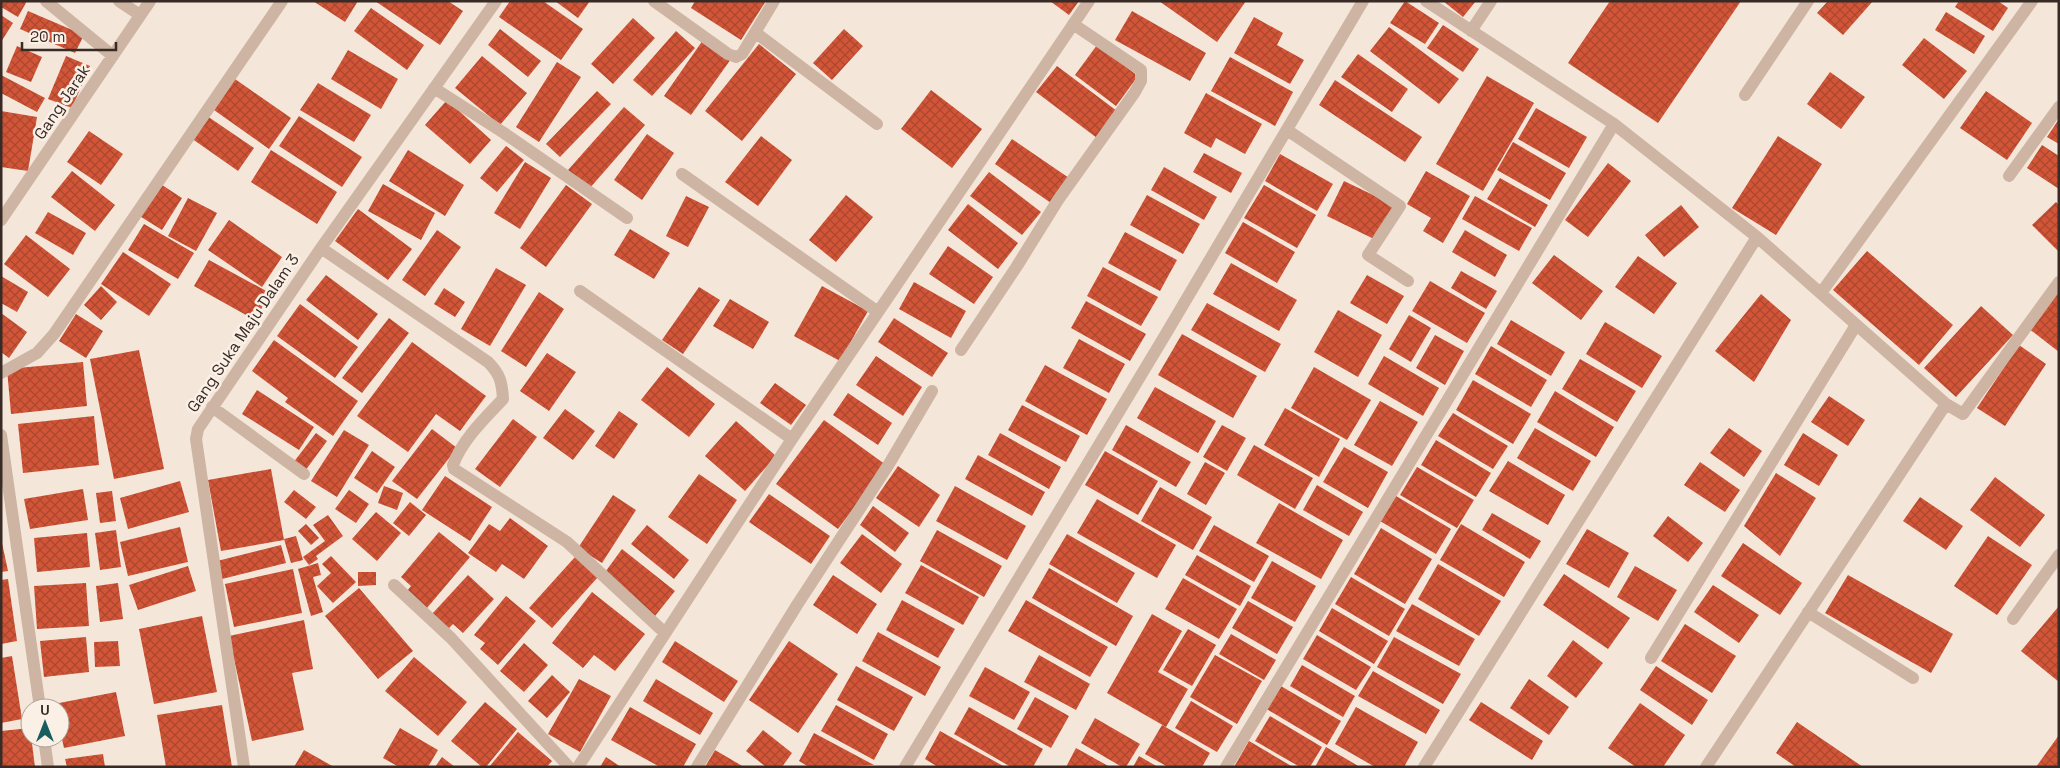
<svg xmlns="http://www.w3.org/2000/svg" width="2060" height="768" viewBox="0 0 2060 768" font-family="'Space Grotesk',sans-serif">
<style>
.building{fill:url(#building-cross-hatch)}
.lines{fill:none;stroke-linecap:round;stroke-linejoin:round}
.minor{stroke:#cdb4a3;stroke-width:12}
.labels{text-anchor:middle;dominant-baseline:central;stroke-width:5;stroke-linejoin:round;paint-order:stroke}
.street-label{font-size:16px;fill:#382b26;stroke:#fbf0e5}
</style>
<defs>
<pattern id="building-cross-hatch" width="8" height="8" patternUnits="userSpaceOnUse" patternTransform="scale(1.25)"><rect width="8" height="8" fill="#d35538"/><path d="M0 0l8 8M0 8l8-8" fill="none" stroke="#ac472f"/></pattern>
</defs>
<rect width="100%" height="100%" fill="#f4e6d9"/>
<path class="building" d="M1,1h26l-9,16 -17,-10z
M313,1h45l-13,21z
M375,1h73l15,10 -23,34z
M510,1h33l40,28 -22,31 -62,-43z
M555,1h35l-12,17z
M695,1h71l-25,39 -50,-32z
M1050,1h29l-10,14z
M1159,1h87l-29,41z
M1405,1l34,22 -14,21 -35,-21z
M1443,1h33l-13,16z
M1610,1h131l-83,122 -90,-60z
M1828,1h45l-30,34 -26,-22z
M1959,1h39l10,7 -15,23 -38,-24z
M371,8l53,37 -17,25 -53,-39z
M28,11l56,24 -9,18 -55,-24z
M1132,11l74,42 -16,28 -75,-41z
M1946,12l39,24 -11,18 -39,-24z
M1,15l12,8 -12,19z
M1254,17l29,16 -6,12 27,15 -14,24 -56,-31z
M633,18l22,20 -42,46 -22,-20z
M1443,25l36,24 -16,23 -36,-24z
M1389,27l70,52 -20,25 -69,-53z
M500,29l41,32 -13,16 -40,-32z
M844,29l19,17 -31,34 -19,-17z
M676,31l19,17 -43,48 -19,-16z
M1924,38l43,33 -23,28 -42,-34z
M703,40l28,19 -40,56 -27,-19z
M759,44l37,30 -54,67 -37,-30z
M1097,45l41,31 -22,30 -41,-31z
M17,46l25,11 -11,25 -25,-10z
M348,50l50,29 -17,30 -50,-30z
M1358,54l50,35 -16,23 -51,-35z
M66,56l24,10 -18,42 -24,-9z
M482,56l45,37 -27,32 -45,-37z
M1230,57l63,35 -18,34 -64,-35z
M557,62l24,15 -42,65 -23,-15z
M1057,66l60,45 -20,27 -61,-46z
M1830,72l35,25 -24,32 -34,-25z
M1,75l44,23 -8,14 -36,-19z
M1487,76l47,27 -51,88 -47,-27z
M235,79l56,39 -22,31 -55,-39z
M1335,80l87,57 -17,25 -86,-57z
M318,83l53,32 -17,27 -54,-32z
M931,90l51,39 -30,39 -51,-39z
M597,91l14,13 -51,53 -14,-13z
M1986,91l46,32 -25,37 -47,-32z
M1206,93l56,31 -17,30 -29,-16 -5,10 -27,-15z
M447,100l44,40 -21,24 -45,-39z
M624,107l21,18 -56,64 -21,-19z
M1536,108l51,29 -18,31 -51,-29z
M1,111l36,6 -9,54 -27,-4z
M207,116l47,32 -16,23 -47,-33z
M299,116l63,41 -20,30 -63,-41z
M2059,119v25l-12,-7z
M89,131l34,23 -22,31 -34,-23z
M647,134l27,19 -32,47 -28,-20z
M761,136l31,24 -34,46 -33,-24z
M1778,136l44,28 -46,71 -44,-27z
M1012,139l57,39 -18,25 -56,-39z
M1513,142l53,31 -16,27 -53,-30z
M2042,145l17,11v33l-32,-21z
M506,146l18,14 -27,32 -17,-14z
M271,150l66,42 -20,32 -66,-42z
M408,150l56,35 -19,31 -56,-35z
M1204,153l38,20 -11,20 -38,-21z
M1280,154l53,30 -16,27 -52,-30z
M525,162l26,16 -31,51 -26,-16z
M1608,163l23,18 -43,56 -23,-17z
M1164,167l53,30 -13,23 -53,-30z
M72,171l43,34 -20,26 -44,-34z
M1426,171l44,25 -27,47 -20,-12 8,-13 -24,-14z
M989,172l52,40 -19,23 -52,-39z
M1500,178l48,27 -13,22 -48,-28z
M1344,181l50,24 -18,35 -49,-24z
M159,183l23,15 -20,32 -24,-15z
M383,184l52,29 -14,27 -53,-29z
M566,185l26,19 -46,63 -26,-19z
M1264,185l52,30 -19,33 -53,-30z
M846,195l27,22 -37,45 -27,-22z
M1147,195l53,29 -17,30 -53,-29z
M686,196l23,11 -21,40 -22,-11z
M1475,196l57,32 -13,23 -57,-32z
M188,198l29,15 -21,38 -28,-15z
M2056,202l3,3v47l-27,-27z
M968,204l50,39 -20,26 -50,-39z
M1681,205l18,22 -35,30 -19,-22z
M358,209l54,40 -24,31 -53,-39z
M48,212l38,21 -13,22 -38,-22z
M229,220l53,37 -20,30 -54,-37z
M1243,222l52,30 -18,31 -52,-30z
M144,224l50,29 -16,26 -50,-29z
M630,229l40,24 -16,26 -40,-24z
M437,230l24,17 -36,49 -23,-16z
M1465,230l42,25 -12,22 -43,-25z
M1125,232l52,28 -17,31 -52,-28z
M26,235l44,34 -22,28 -44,-33z
M948,246l45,31 -19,27 -45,-30z
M1867,251l86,74 -34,40 -86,-75z
M123,252l48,32 -22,32 -48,-32z
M1554,255l49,36 -22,29 -49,-37z
M1638,256l39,27 -23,31 -39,-27z
M209,260l61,33 -15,27 -61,-34z
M1231,263l66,37 -18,31 -66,-37z
M1103,267l55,30 -17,29 -54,-30z
M496,268l30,17 -36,61 -29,-17z
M1461,271l36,20 -11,18 -35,-21z
M326,275l52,39 -20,26 -52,-40z
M1367,275l37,21 -17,28 -37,-21z
M1,276l27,16 -11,20 -16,-9z
M1430,281l55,32 -18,30 -55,-32z
M914,282l52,29 -15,27 -52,-29z
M101,286l16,16 -16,18 -17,-15z
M822,286l46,25 -28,50 -46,-25z
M699,287l21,13 -37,54 -21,-14z
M444,288l21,14 -10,15 -21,-13z
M2059,290v62l-31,-24z
M539,292l25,17 -38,58 -25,-16z
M1761,294l30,26 -37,62 -39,-31z
M730,299l39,23 -16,27 -40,-23z
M1086,301l60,33 -16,27 -59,-33z
M1207,303l74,41 -16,28 -74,-42z
M300,304l58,43 -23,31 -58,-42z
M1981,306l32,29 -57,62 -32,-29z
M1338,310l44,25 -24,42 -44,-25z
M1,313l26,19 -18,26 -8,-6z
M76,314l27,17 -17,27 -27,-17z
M1409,315l22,13 -20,34 -22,-13z
M389,318l20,15 -47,60 -20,-15z
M894,318l54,35 -16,24 -54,-35z
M1511,320l54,32 -14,24 -54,-32z
M1605,322l57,34 -20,32 -56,-34z
M1182,334l75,42 -24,42 -75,-43z
M1435,335l29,16 -19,34 -29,-17z
M1079,339l46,25 -16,29 -46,-25z
M274,340l84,61 -25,35 -48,-34 3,-4 -36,-27z
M412,342l74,54 -26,35 -24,-17 -28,38 -51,-36z
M2019,345l27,19 -41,62 -28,-18z
M1491,346l56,34 -16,27 -56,-33z
M139,350l25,119 -50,10 -24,-120z
M547,353l29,19 -27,39 -29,-20z
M876,356l46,31 -19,29 -47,-31z
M1384,356l55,32 -16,28 -55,-32z
M1580,359l56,32 -19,31 -55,-33z
M83,362l4,44 -76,8 -4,-45z
M1045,365l62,34 -20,36 -62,-34z
M667,367l48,37 -26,33 -48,-37z
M1314,367l57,33 -24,40 -56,-32z
M1473,380l58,34 -18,30 -57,-34z
M775,383l31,22 -15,20 -31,-22z
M1155,387l61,34 -18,32 -61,-35z
M257,390l57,37 -15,23 -57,-36z
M1555,391l59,36 -18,30 -59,-35z
M848,393l44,30 -14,22 -45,-30z
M1829,396l36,24 -17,26 -37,-24z
M1380,401l38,21 -26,44 -38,-21z
M1022,405l58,31 -14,26 -58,-32z
M1285,408l55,31 -21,38 -55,-32z
M565,409l30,22 -22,29 -30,-22z
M619,411l19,13 -24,35 -19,-13z
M1453,413l55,33 -15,23 -55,-33z
M94,416l5,49 -76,8 -5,-49z
M513,419l24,18 -37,50 -25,-18z
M824,420l62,45 -48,64 -62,-45z
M736,421l40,35 -31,35 -40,-35z
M1126,425l65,37 -15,25 -64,-37z
M1222,425l24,13 -19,33 -24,-14z
M1535,428l56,33 -18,30 -56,-33z
M1729,428l33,23 -18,26 -34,-24z
M432,429l25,19 -40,51 -25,-18z
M344,430l25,15 -32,52 -26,-16z
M316,433l11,8 -22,30 -12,-8z
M1000,433l61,34 -12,22 -61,-34z
M1803,433l35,22 -19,31 -35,-21z
M1436,440l55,33 -15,24 -55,-32z
M1254,445l59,33 -18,31 -58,-34z
M1344,447l44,25 -20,36 -45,-26z
M372,451l23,16 -18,26 -23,-15z
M1105,451l53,30 -20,34 -53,-30z
M978,455l67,37 -13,24 -67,-37z
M1508,461l57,34 -17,30 -59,-34z
M1205,462l20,11 -19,32 -19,-11z
M1700,462l40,28 -15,22 -41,-27z
M898,466l42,29 -21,32 -43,-29z
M1417,467l57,33 -17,28 -57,-33z
M271,469l13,71 -63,11 -13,-71z
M1776,473l40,25 -36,58 -36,-30z
M699,474l38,26 -30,44 -39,-27z
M445,476l47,31 -22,34 -48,-31z
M1995,477l50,38 -25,32 -50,-37z
M180,481l9,31 -61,17 -8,-31z
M1317,485l46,27 -14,24 -46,-26z
M384,486l19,7 -6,17 -19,-7z
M955,486l71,40 -19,34 -71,-39z
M1160,487l52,30 -19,33 -52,-29z
M83,489l5,31 -58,9 -6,-30z
M294,490l22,17 -10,12 -22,-17z
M349,490l20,14 -13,19 -21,-14z
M112,491l4,30 -16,2 -4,-30z
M769,494l61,42 -19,28 -62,-42z
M613,495l23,15 -34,53 -24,-15z
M1396,496l55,33 -15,25 -56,-33z
M1920,497l43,29 -17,24 -43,-29z
M1097,499l79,46 -19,33 -80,-45z
M410,502l16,13 -17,21 -16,-13z
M1279,503l64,37 -22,39 -65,-36z
M873,506l36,27 -14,19 -35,-27z
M376,512l25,21 -24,28 -25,-22z
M1492,513l49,28 -11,18 -48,-29z
M328,515l15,21 -27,20 2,3 -9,6 -6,-8 22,-16 -12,-16z
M1668,516l35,27 -15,19 -35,-26z
M510,518l38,28 -24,33 -22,-15 -6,8 -28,-19 21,-29 11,7z
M306,524l13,14 -8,7 -13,-14z
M1461,524l64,38 -21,35 -64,-37z
M647,525l42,35 -15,19 -43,-35z
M1214,525l55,31 -15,26 -55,-31z
M180,527l8,35 -60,14 -8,-34z
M1381,528l51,31 -27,45 -51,-30z
M1587,529l42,24 -20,35 -43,-24z
M116,530l5,37 -21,3 -5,-37z
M937,530l65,36 -18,31 -64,-36z
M439,532l31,25 -43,51 -20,-17 4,-5 -10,-9z
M87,533l3,34 -53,5 -3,-34z
M862,534l40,30 -21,29 -41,-30z
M1067,534l68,39 -18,30 -68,-39z
M296,536l7,24 -12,3 -7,-24z
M1988,536l44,29 -35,50 -43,-29z
M1,538l7,33 -7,1z
M1743,543l59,40 -22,32 -59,-39z
M281,545l5,18 -64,16 -5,-18z
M622,549l53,42 -20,25 -52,-41z
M1197,555l54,31 -11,20 -55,-31z
M331,556l25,26 -23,21 -16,-17 14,-13 -9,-9z
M575,557l23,20 -46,51 -23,-20z
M1272,561l44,25 -21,36 -44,-24z
M318,563l3,12 -8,2 10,35 -12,4 -13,-47z
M1438,564l63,37 -22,35 -61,-37z
M921,565l58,32 -16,28 -58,-32z
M188,566l8,25 -58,19 -9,-25z
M1635,566l42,24 -19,31 -41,-24z
M1049,568l84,48 -17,30 -84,-48z
M293,569l9,44 -68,14 -9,-43z
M358,572h18v13l-18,1z
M1564,574l66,44 -22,31 -65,-44z
M468,575l26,24 -31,34 -10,-9 -5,5 -16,-15z
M833,575l44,29 -20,30 -44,-29z
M1848,575l105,59 -22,39 -106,-60z
M1351,577l54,32 -16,27 -54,-32z
M1183,578l54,31 -18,30 -54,-30z
M8,579l9,62 -16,3v-64z
M86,583l3,43 -52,3 -3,-43z
M118,583l5,36 -23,3 -4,-36z
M1713,585l46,30 -20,28 -45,-31z
M359,588l54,63 -35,28 -53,-63z
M592,592l53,42 -30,37 -21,-16 -11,13 -31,-25z
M506,596l30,25 -38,44 -18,-16 5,-6 -11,-8z
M902,600l53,29 -17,29 -52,-28z
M1026,600l82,47 -18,30 -82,-46z
M1248,601l45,26 -16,27 -45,-26z
M1412,604l63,35 -16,27 -63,-35z
M2059,606v76l-38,-31z
M1332,608l56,33 -14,23 -55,-33z
M1152,614l30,17 -24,41 30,17 -22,38 -59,-34z
M202,616l15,76 -63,12 -15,-75z
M304,620l9,49 -21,4 12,57 -52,11 -23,-105z
M1685,624l51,32 -24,37 -51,-32z
M1188,629l28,16 -24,41 -29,-16z
M878,632l63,35 -16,29 -63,-35z
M1231,634l45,26 -12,20 -45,-26z
M1317,635l54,32 -15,23 -53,-31z
M86,637l3,35 -45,5 -4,-36z
M1394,637l67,37 -18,30 -66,-37z
M1573,640l30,23 -27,35 -29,-22z
M118,641l2,25 -25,1 -1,-25z
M675,641l63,40 -14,21 -62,-40z
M789,641l49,33 -40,59 -49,-33z
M524,643l24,22 -24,27 -24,-21z
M1039,655l51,29 -14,26 -52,-28z
M1215,655l47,26 -25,43 -47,-27z
M12,656l10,63 -21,4v-65z
M414,657l53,45 -29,34 -53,-45z
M1302,665l53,31 -12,21 -53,-31z
M856,666l57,31 -19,34 -57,-31z
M1656,666l52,34 -16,25 -52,-35z
M985,667l45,25 -16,28 -45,-24z
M1373,671l67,39 -14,24 -68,-38z
M552,675l18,17 -23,26 -19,-17z
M579,679l32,17 -31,56 -32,-18z
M656,679l57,34 -13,22 -57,-34z
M1529,679l40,28 -20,28 -39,-27z
M1279,685l62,36 -14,24 -62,-37z
M116,692l9,44 -61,12 -4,-18v-22h-5l-1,-4z
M1035,697l34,19 -18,32 -34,-19z
M1191,701l42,25 -16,26 -42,-24z
M485,702l32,27 -31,38h-4l-31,-26z
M1481,702l62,39 -11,19 -63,-40z
M1640,703l45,32 -22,32h-27l-28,-19z
M222,705l10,62h-66l-9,-52z
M836,705l52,29 -14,26 -53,-29z
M630,707l66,37 -13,23h-23l-49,-27z
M969,707l74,42 -10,18h-22l-57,-33z
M1356,707l62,35 -14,25h-29l-40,-23z
M1270,716l52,31 -12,20h-10l-45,-26z
M1095,718l45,26 -14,23h-4l-41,-24z
M1797,722l66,45h-67l-20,-14z
M1162,725l48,28 -8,14h-34l-23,-13z
M30,728l5,39h-34v-36z
M400,728l38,22 -10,17h-29l-16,-9z
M763,730l29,23 -10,14h-16l-20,-16z
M940,731l65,36h-67l-13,-8z
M518,732l34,29 -5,6h-58z
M814,733l60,32 -65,2 -10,-6z
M2059,735v32h-23z
M1249,741l44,26h-59z
M1326,747l34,20h-45z
M1076,748l34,19h-44z
M304,750l30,17h-40z
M715,750l29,17h-39z
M103,754l2,13h-38l-2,-8z
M1139,756l19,11h-25z
M442,757l13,10h-20z
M606,757l15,10h-21z"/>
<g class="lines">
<path class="minor" d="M46,1l67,55
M119,1l21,14
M654,1l74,53 8,3 6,-3 32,-53
M1426,1l188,123 143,113 189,167 17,10 96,-132
M1471,31l20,-30
M756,33l121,91
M434,88l70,45 123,85
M1745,95l63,-94
M1287,130l113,76 -32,49 40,26
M682,174l196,138
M2009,176l50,-69
M1,220l149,-219
M321,248l167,114c12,12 14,20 15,37 -18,19 -41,41 -50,66l1,4 113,73 98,91
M580,291l212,148
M1821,293l211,-292
M961,350l56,-84 41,-66 77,-108 6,-11v-11l-68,-46
M1,373l36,-20 17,-19 228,-333
M212,407l92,67
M1,435l39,273
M394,585l57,53 118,129
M1808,612l105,66
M2013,619l46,-64
M1651,658l205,-333
M44,738l4,29
M244,767l-48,-328 2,-10 123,-181 175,-247
M578,767l214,-328 297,-438
M697,767l100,-162 92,-141 43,-73
M905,767l259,-430 199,-336
M1226,767l388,-643
M1424,767l333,-530
M1706,767l240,-363"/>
</g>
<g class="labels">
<g class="street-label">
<text transform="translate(62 102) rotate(-56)">Gang Jarak</text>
<text transform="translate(243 333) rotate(-56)">Gang Suka Maju Dalam 3</text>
</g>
</g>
<rect width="2060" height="768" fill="none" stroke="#382b26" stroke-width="5"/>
<g transform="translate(45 723)"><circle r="24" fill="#fbf0e5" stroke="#ada199"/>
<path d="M0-4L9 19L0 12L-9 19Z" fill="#175d5d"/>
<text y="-8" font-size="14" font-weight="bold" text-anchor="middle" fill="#382b26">U</text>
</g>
<path d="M22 42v8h94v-8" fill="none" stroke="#382b26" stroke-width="2.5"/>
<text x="30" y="42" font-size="15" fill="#382b26" stroke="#fbf0e5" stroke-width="4" paint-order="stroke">20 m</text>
</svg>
